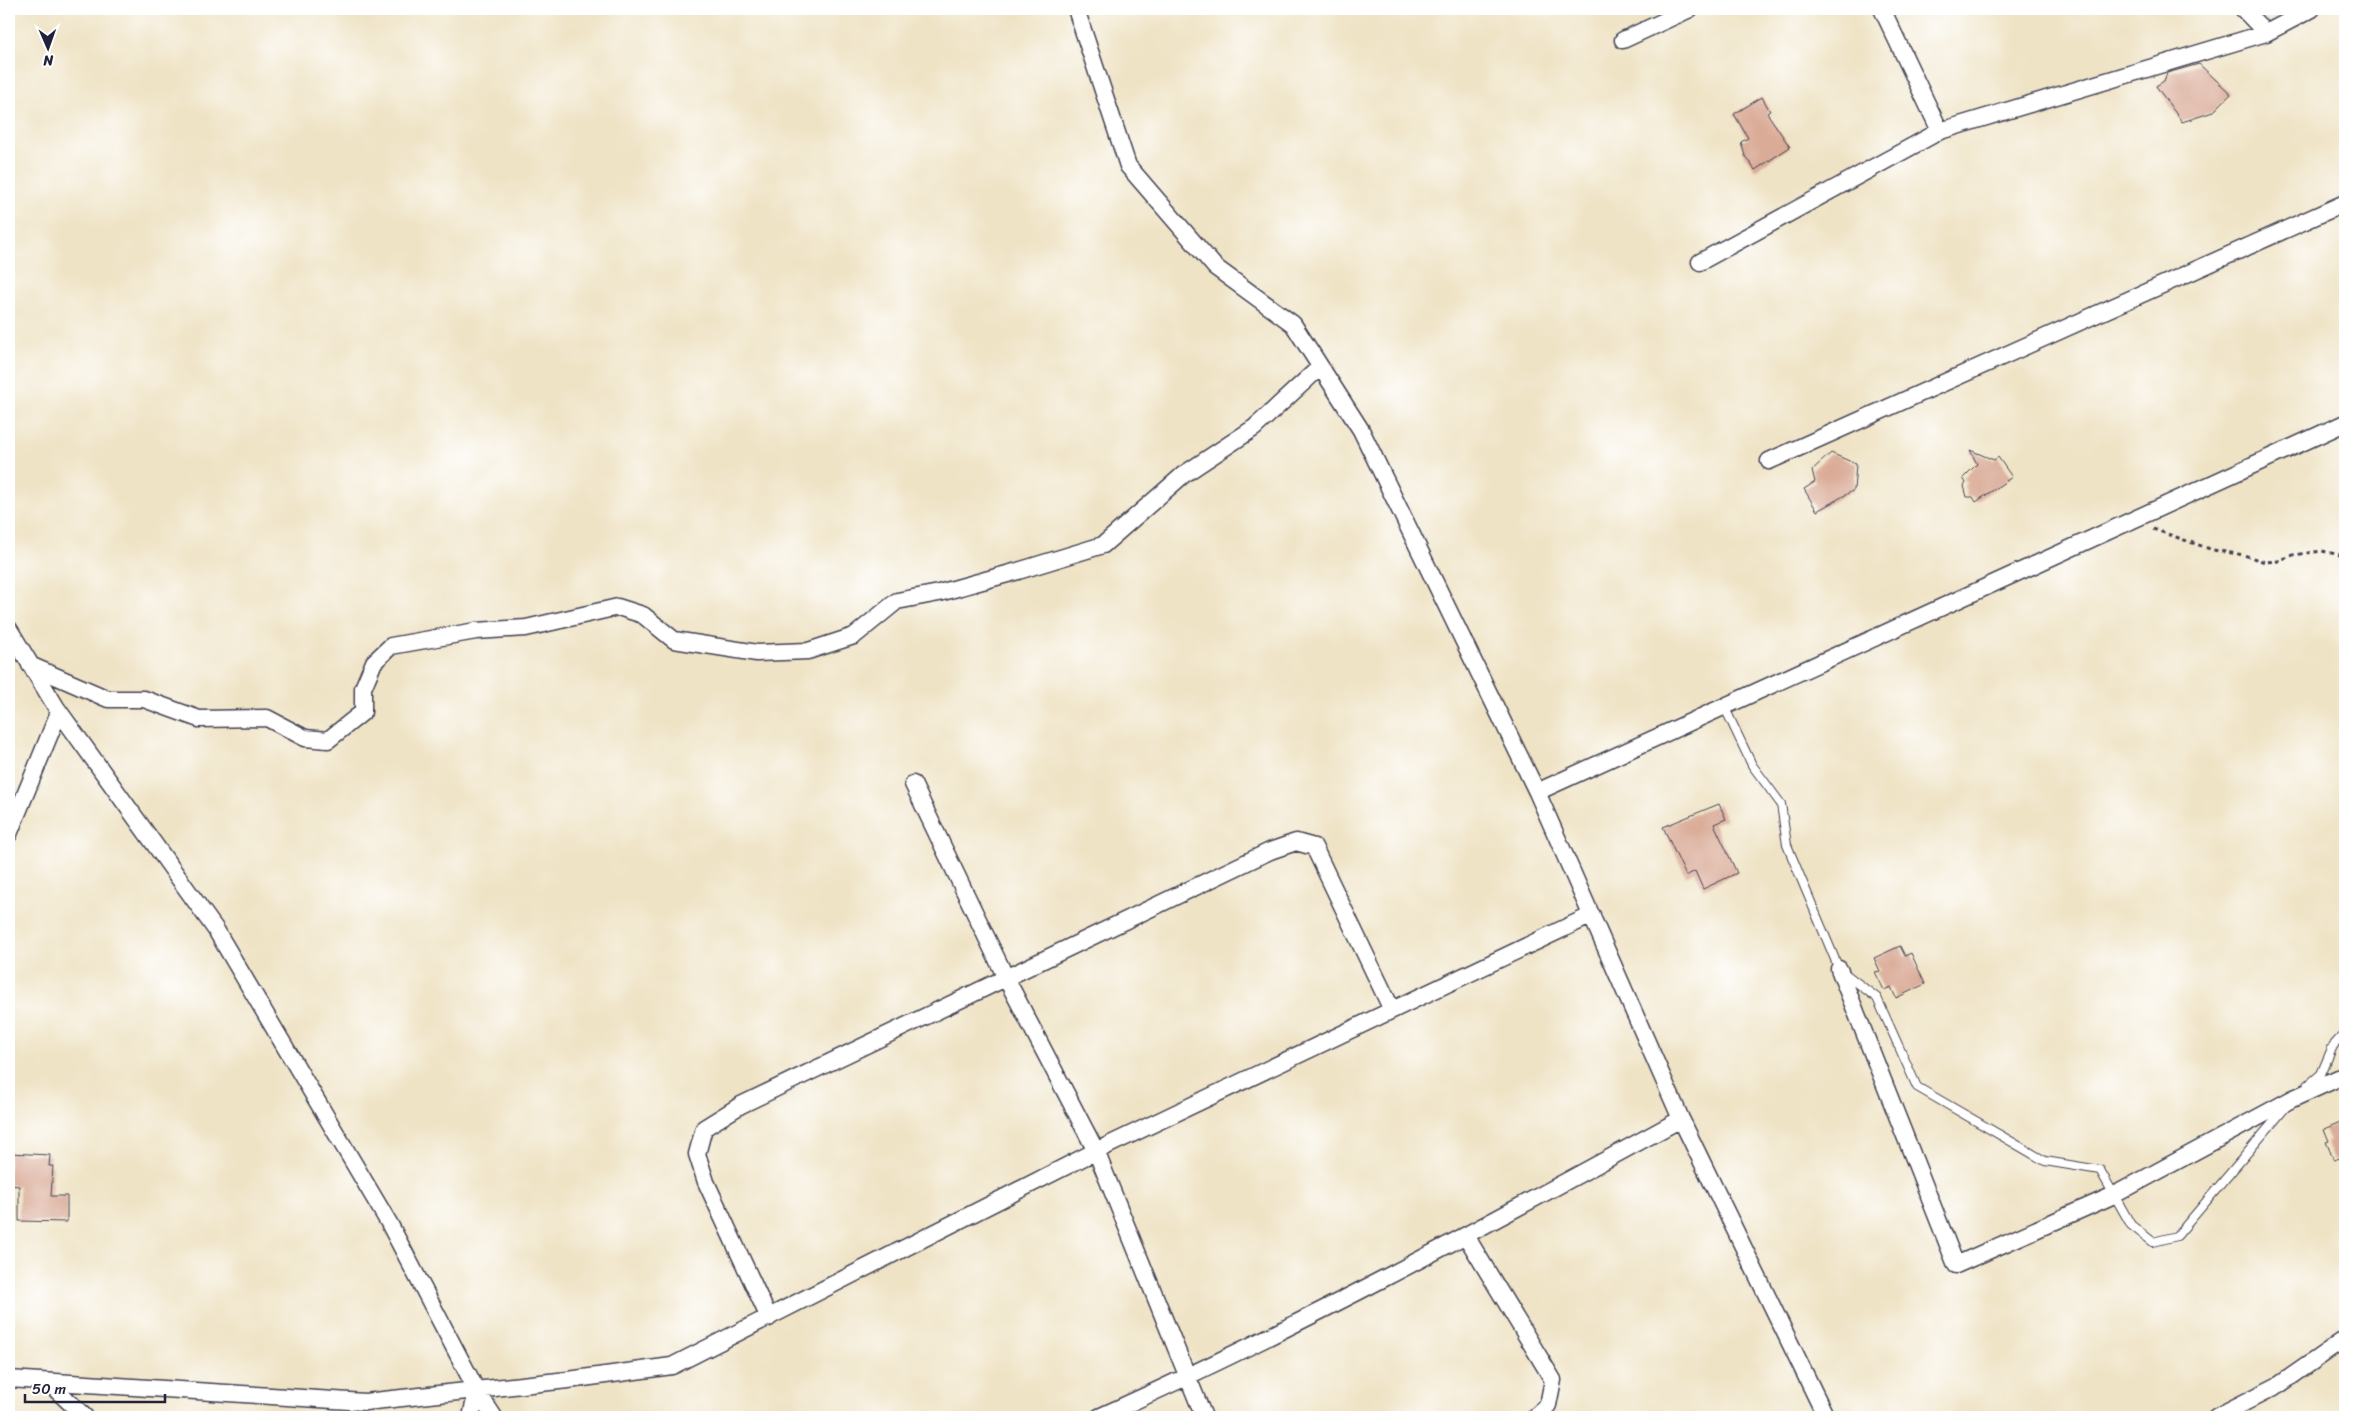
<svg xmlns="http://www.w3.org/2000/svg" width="2354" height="1426" viewBox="0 0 2354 1426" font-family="Sriracha,sans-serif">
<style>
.building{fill:#daac98}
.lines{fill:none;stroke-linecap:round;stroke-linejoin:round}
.lane-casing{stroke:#413f50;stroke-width:10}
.street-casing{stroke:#413f50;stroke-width:19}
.path{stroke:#413f50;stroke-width:3;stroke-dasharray:4 4;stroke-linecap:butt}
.lane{stroke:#fff;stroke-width:8}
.street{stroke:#fff;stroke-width:16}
</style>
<rect width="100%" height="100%" fill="#fff"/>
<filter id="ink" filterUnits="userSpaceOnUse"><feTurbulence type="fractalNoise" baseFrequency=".02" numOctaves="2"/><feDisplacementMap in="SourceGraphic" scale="10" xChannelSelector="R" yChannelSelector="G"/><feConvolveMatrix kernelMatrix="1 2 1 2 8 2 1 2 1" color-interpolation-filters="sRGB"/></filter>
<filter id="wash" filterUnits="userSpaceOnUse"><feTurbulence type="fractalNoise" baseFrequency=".0096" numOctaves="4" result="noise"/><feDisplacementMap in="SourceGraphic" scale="20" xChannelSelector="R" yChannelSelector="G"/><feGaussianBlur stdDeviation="1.12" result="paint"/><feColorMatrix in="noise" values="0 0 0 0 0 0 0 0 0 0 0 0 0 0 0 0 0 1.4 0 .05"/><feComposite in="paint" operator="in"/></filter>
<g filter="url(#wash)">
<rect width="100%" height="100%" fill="#efe3c5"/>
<g id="blocks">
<path class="building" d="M2199,64l32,30 -18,18 -31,10 -26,-36 8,-5 3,-8z
M1762,97l8,14 -3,2 23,34 -35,23 -10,-14 -4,-14 7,-4 -14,-24z
M1970,450l24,10 4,-3 14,20 -36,25 -3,-5h-6l-3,-11 2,-3 -3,-5 14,-14z
M1831,453l25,11 -2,26 -37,21 -13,-22 11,-7 -3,-12z
M1719,804l7,15 -12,5 23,49 -34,16 -8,-18 -9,5 -23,-49z
M1900,946l5,10 6,-3 14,31 -29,14 -5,-11 -7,3 -9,-18 5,-1 -6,-13z
M2345,1120v36l-11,4 -8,-18 3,-1 -5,-12z
M9,1153l41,2 -1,11h4l-2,30h16v26l-48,-1v-35l-10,-1z"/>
</g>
</g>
<g filter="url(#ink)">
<use href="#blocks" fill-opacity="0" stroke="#413f50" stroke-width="1"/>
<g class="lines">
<defs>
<path id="lane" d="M1724,706l28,59 29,39 6,41 52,124 38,29 40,89 128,74 55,9 31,55 22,17 24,-6 109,-129
M2308,1085l13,-11 12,-28 12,-13"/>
<path id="street" d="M1076,9l52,157 87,101 78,57 68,106 176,362 144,327 145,298
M1882,9l58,122
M2243,9l23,24
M1623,40l67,-31
M1700,262l240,-131 326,-98 46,-24
M1769,461l576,-258
M9,629l47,78 160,223 173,293 88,168 17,26
M30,665l78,34h36l55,20 68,-1 38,20 23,2 35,-28v-24l11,-26 17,-16 85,-15 50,-3 92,-21 25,8 31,25 83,13 51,-2 46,-15 43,-35 42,-8 79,-22 85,-26 80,-70 71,-47 66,-61
M913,784l93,194 90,173 108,266
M1537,792l808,-369
M9,834l50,-122
M1839,969l117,296 158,-70 178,-96 53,-24
M1466,1236l87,144 -5,25 -13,12
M769,1318l-63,-136 -9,-28 7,-26 37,-23 529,-254 26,-9 18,5 78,163
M9,1379l356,23 203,-22 104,-14 424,-215 496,-236
M48,1382l37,35
M471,1417l6,-26 2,5
M1099,1417c199,-89 391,-194 582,-298
M2216,1417l63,-32 66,-46"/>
</defs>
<use href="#lane" class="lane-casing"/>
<use href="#street" class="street-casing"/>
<path class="path" d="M2153,529l60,21 31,5 21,7 13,-1 15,-6 29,-4 23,5"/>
<use href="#lane" class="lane"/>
<use href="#street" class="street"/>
</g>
</g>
<rect width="2354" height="1426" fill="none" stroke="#fff" stroke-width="30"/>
<g transform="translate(48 48) rotate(178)" stroke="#ffffff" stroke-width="4" paint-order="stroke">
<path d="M0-4L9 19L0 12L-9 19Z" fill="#22223b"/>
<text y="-8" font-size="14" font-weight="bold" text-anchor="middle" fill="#22223b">N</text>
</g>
<path d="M25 1394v8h140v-8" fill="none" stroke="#22223b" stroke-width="2.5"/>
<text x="32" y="1394" font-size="15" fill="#22223b" stroke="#ffffff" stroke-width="4" paint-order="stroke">50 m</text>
</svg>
